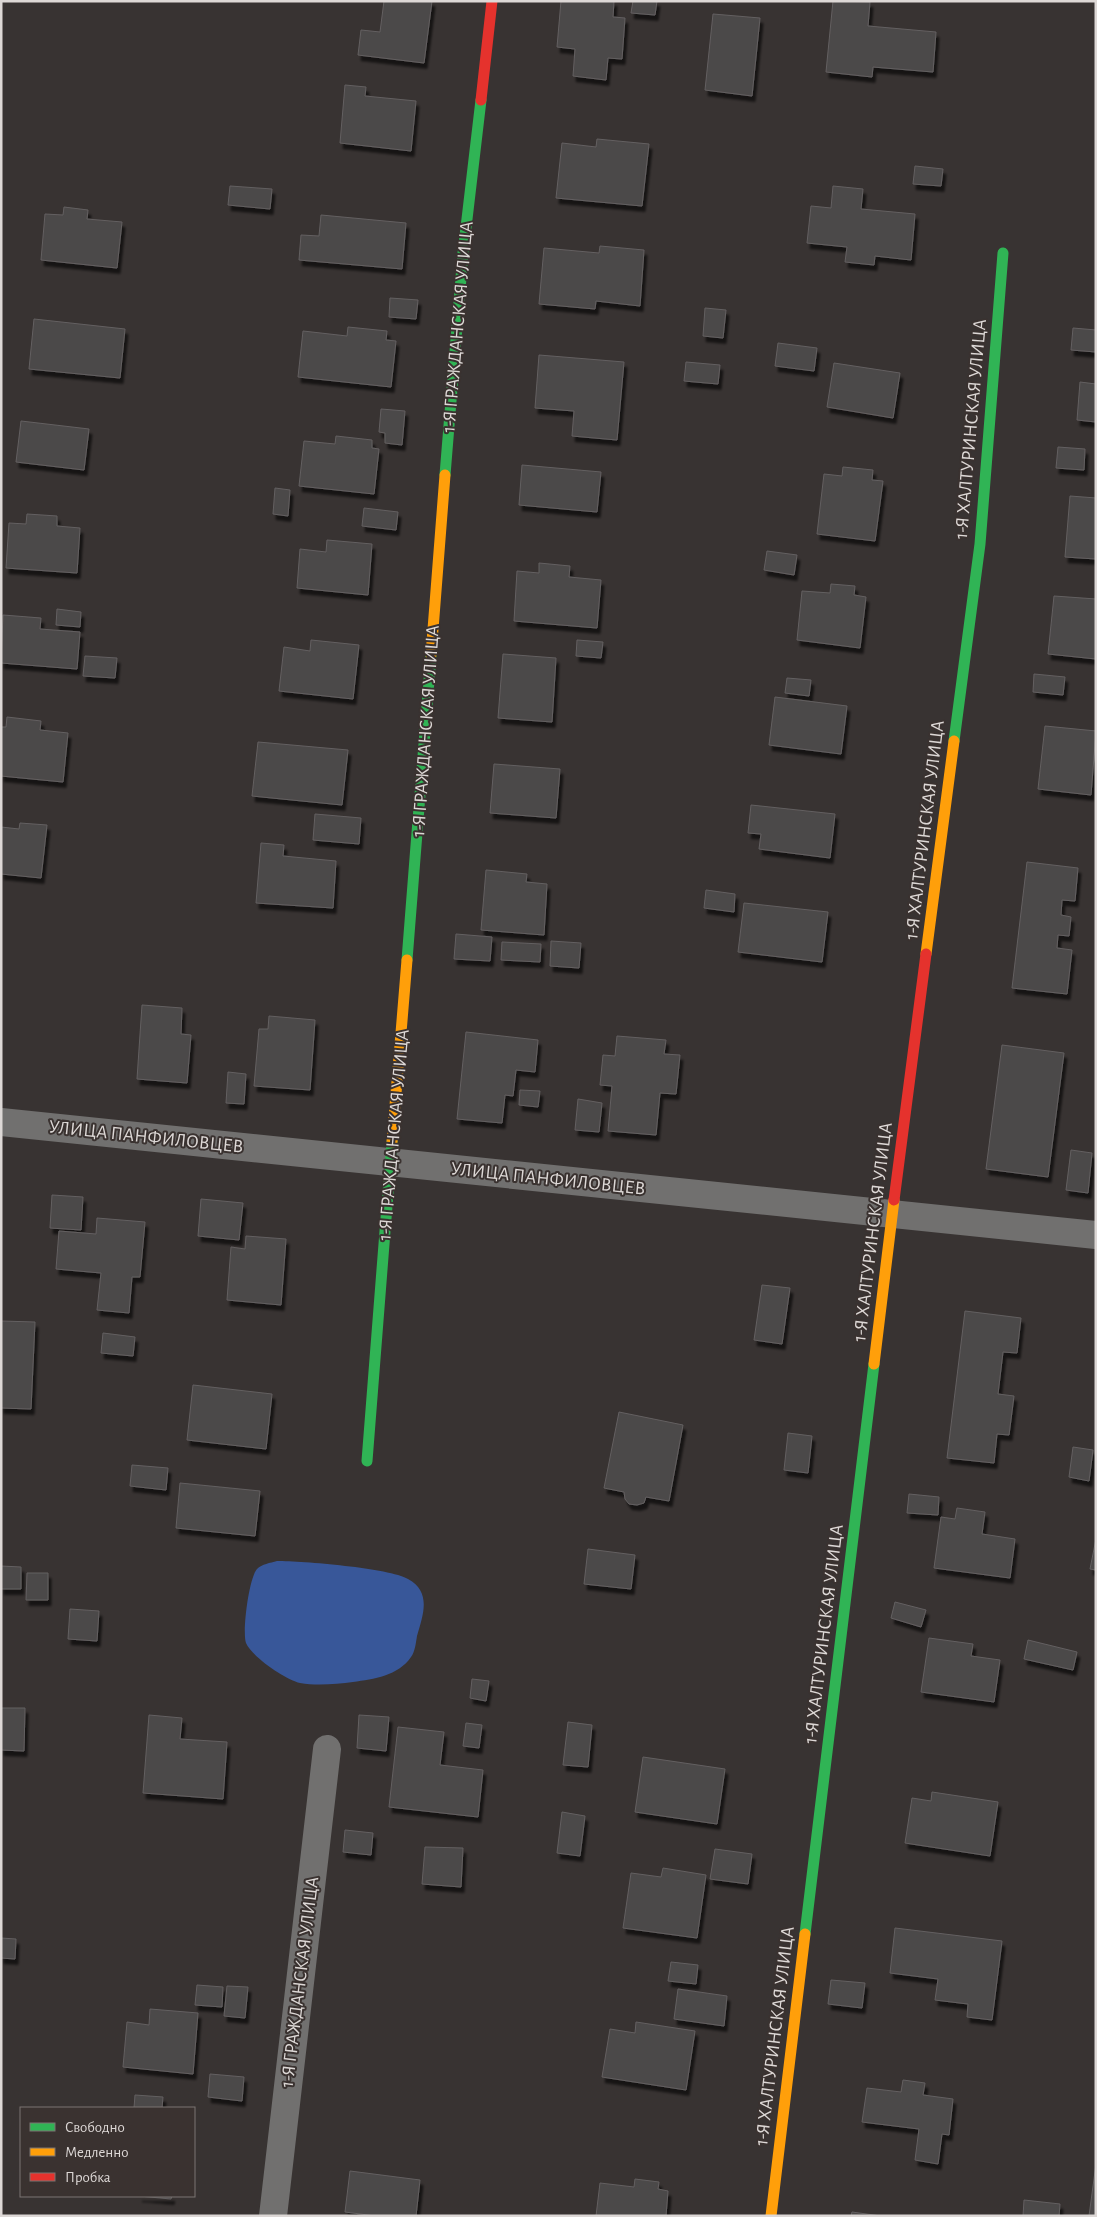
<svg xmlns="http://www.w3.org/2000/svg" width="1097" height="2217" viewBox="0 0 1097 2217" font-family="'Alegreya Sans',sans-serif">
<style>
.water{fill:#385799}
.building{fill:#4c4848;stroke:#636061;filter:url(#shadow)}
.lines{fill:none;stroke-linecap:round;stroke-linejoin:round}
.street{stroke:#71706f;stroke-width:28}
.fast{stroke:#30b455;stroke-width:11}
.slow{stroke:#ff9f0a;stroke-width:11}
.jam{stroke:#e5322d;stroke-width:11}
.labels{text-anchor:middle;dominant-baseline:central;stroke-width:4;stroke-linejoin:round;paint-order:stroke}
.street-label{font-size:19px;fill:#ddd8d6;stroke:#3a3230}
</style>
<defs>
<filter id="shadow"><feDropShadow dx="3" dy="5.5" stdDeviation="1" flood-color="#0009"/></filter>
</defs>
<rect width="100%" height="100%" fill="#383332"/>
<path class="water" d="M277,1561c25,0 113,7 131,18 24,13 15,36 9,57 -1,6 -2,16 -6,21 -13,19 -37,22 -58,25 -16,2 -36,4 -53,1 -14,-3 -48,-26 -54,-40 -4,-11 3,-65 11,-74 5,-5 13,-6 20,-8z"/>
<path class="building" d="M384,1h48l-8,62 -66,-8 3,-25 19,2z
M561,1h53l-1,16 12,1 -3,41 -14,-1 -2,22 -33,-4 2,-27 -18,-2z
M633,1h24l-2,14 -24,-2z
M833,1l37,1 -2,24 68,6 -3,40 -60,-5 -1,10 -46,-5z
M713,14l47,4 -8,78 -47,-6z
M345,85l21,2 -1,9 51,5 -5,50 -71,-8z
M597,139l52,5 -7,62 -86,-8 6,-55 34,4z
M915,166l28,3 -2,17 -28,-2z
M230,186l42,3 -2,20 -42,-4z
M833,186l30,3 -2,20 54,5 -4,46 -36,-4 -1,9 -29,-3 2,-15 -40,-4 4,-37 20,2z
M64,207l24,3 -1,9 35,3 -5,46 -76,-8 4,-46 18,1z
M321,215l85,8 -4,46 -103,-9 2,-25 18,1z
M600,246l44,4 -4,56 -44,-5 -1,8 -56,-5 5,-56 55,5z
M390,298l28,2 -2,19 -27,-2z
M705,308l21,2 -3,28 -20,-2z
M34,319l91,10 -5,49 -91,-9z
M348,327l39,4 -1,9 10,1 -5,46 -93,-10 5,-46 44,5z
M1073,328l23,2v22l-25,-2z
M778,343l39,5 -3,23 -39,-5z
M539,355l85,7 -7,78 -45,-4 2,-25 -39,-3z
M686,362l34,3 -2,19 -34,-3z
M834,363l66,10 -7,45 -66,-11z
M1080,382l16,2v38l-19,-2z
M381,409l24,2 -3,34 -17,-2v-10l-6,-1z
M21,421l68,8 -5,41 -68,-8z
M336,436l36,4v8l7,1 -5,45 -75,-8 5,-45 31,3z
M1058,447l27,2 -1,21 -28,-2z
M522,465l79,7 -4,40 -78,-7z
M843,467l30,3 -1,10 11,1 -8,60 -58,-7 7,-60 18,2z
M275,488l15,2 -2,26 -15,-2z
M1070,496l26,2v61l-31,-2z
M364,508l34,4 -2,18 -34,-4z
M27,514l30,2v10l23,2 -3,45 -71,-5 3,-45 17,1z
M327,540l45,4 -4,51 -71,-7 3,-39 26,3z
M767,551l30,4 -3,20 -30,-5z
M539,563l31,3 -1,11 32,3 -4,48 -83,-7 3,-50 22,2z
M831,584l24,2 -1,9 12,2 -6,51 -63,-8 5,-49 28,2z
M1054,596l42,3v60l-48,-5z
M57,609l24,3 -1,15 -24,-2z
M3,615l38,3 -1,11 40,3 -3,37 -76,-6z
M311,640l48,5 -6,54 -74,-8 5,-44 26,4z
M577,640l26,2 -2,16 -25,-2z
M503,654l53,4 -4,64 -54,-4z
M85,656l32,2 -2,20 -32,-2z
M1034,674l31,3 -2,18 -30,-3z
M787,678l24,2 -2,16 -24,-3z
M775,697l72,9 -6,48 -72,-9z
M7,717l34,4 -1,9 28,3 -5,49 -62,-6v-49h5z
M1045,726l51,5 -5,64 -53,-6z
M258,742l90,8 -6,55 -90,-9z
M494,764l66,5 -4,49 -66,-5z
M751,805l84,9 -5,44 -71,-9 2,-15 -13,-1z
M315,814l46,4 -2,26 -46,-4z
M20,823l27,2 -6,53 -40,-4v-47l18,2z
M261,843l23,2 -1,11 53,5 -3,47 -77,-5z
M1027,862l51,6 -3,33 -13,-1 -1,15 10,2 -2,19 -11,-1 -1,13 15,2 -5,44 -55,-6z
M486,870l41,4 -1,8 21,2 -3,51 -63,-5z
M706,890l29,4 -1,18 -30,-4z
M744,903l84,9 -6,50 -84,-10z
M456,934l36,3 -2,24 -36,-2z
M551,941l30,2 -2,25 -29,-2z
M502,942l39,2 -1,18 -39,-2z
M142,1005l40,3 -1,26 10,1 -4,48 -50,-4z
M269,1016l46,4 -5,70 -56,-4 5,-57h9z
M466,1032l72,8 -3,32 -19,-2 -3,26 -8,-1 -3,28 -45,-4z
M617,1036l49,4 -2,14 16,1 -4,39 -16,-1 -4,42 -48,-4 4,-45 -12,-1 3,-30 12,1z
M1002,1045l62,8 -16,124 -62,-8z
M228,1072l18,2 -2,30 -18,-1z
M520,1090l20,1 -2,16 -19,-2z
M578,1099l24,4 -3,29 -24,-2z
M1071,1150l21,3 -4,40 -22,-3z
M52,1195l31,2 -2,33 -31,-2z
M201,1199l42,4 -4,37 -41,-4z
M97,1218l48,4 -5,55h-8l-3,36 -32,-3 4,-37 -45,-4 3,-38 37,3z
M246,1236l40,3 -5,66 -54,-5 4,-53 14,2z
M762,1285l28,3 -8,56 -28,-4z
M965,1311l56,7 -4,35 -14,-1 -5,42 16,2 -5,39 -12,-1 -3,29 -47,-5z
M1,1321l34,1 -4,87 -30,-1z
M103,1333l32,4 -2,19 -32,-3z
M193,1385l79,9 -6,55 -79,-9z
M619,1412l64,13 -14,76 -23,-4 -2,6 -7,2 -8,-1 -4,-5 -1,-7 -20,-4z
M788,1433l24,3 -4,37 -24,-3z
M1073,1447l20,3 -4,31 -20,-4z
M132,1465l36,3 -2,22 -36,-4z
M180,1483l80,8 -5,45 -79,-8z
M909,1494l30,3 -1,18 -31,-2z
M957,1508l28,4 -3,22 33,5 -5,39 -76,-10 7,-51 14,2z
M1096,1539v31l-6,-1z
M588,1549l47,6 -4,34 -47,-5z
M1,1566l20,1v22h-20z
M27,1573h21v27h-22z
M895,1602l31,8 -5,17 -30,-9z
M70,1609l29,2 -2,30 -29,-2z
M929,1638l44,6 -2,12 29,4 -6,42 -73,-10z
M1028,1640l49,12 -4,18 -49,-11z
M472,1679l17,2 -3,20 -16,-3z
M1,1708h24l-1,43 -23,-1z
M149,1715l33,3 -2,21 47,3 -4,57 -80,-6z
M359,1715l30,2 -3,34 -29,-3z
M568,1722l24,3 -4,42 -25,-2z
M466,1723l16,2 -3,23 -16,-2z
M398,1727l46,5 -4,33 43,5 -5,47 -89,-10z
M643,1757l82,12 -8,55 -82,-12z
M932,1792l66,10 -8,54 -85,-13 7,-45 19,3z
M562,1812l23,4 -5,40 -23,-3z
M345,1830l28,3 -2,22 -28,-3z
M425,1847l38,1 -2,39 -39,-3z
M715,1849l37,5 -4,30 -38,-5z
M663,1868l43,7 -9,63 -74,-10 8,-55 30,4z
M895,1928l107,13 -10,79 -25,-3 1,-13 -33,-4 3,-21 -48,-6z
M1,1938l15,1 -1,20 -14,-1z
M671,1962l27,3 -2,19 -28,-3z
M831,1980l34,3 -3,25 -34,-4z
M197,1985l26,2 -1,20 -27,-2z
M227,1986l21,1 -3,31 -21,-2z
M678,1989l49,7 -3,30 -50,-7z
M150,2009l48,4 -5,61 -70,-7 4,-45 22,3z
M636,2022l59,9 -9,59 -84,-13 8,-48 25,4z
M210,2074l34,3 -2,24 -34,-4z
M903,2080l22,3 -2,12 30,4 -4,36 -7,-1 -4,30 -23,-4 4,-31 -57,-7 5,-34 34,4z
M135,2095l28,2 -1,11h-28z
M1096,2164v52h-7z
M350,2171l70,9 -4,36h-40l-31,-4z
M635,2179l24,3 -1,7 10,2 -2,25h-70l4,-33 34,4z
M139,2196h33l-1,3z
M1024,2200l36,4 -1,12h-36z
M852,2212l29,4h-30z"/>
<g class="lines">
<path class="street" d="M1,1122l1095,113
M273,2216l54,-467"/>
<path class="fast" d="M445,475l18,-222 18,-153
M954,741l26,-197 23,-291
M407,960l24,-305
M367,1461l25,-319
M805,1934l69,-570"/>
<path class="slow" d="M431,655l14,-180
M926,954l28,-213
M392,1142l15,-182
M874,1364l20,-164
M771,2216l34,-282"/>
<path class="jam" d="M481,100l11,-99
M894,1200l32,-246"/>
</g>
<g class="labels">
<g class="street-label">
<text transform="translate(458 327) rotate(-85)">1-Я ГРАЖДАНСКАЯ УЛИЦА</text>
<text transform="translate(971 429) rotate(-85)">1-Я ХАЛТУРИНСКАЯ УЛИЦА</text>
<text transform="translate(426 731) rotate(-86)">1-Я ГРАЖДАНСКАЯ УЛИЦА</text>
<text transform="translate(925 830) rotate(-83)">1-Я ХАЛТУРИНСКАЯ УЛИЦА</text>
<text transform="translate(394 1135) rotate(-85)">1-Я ГРАЖДАНСКАЯ УЛИЦА</text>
<text transform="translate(146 1137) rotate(6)">УЛИЦА ПАНФИЛОВЦЕВ</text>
<text transform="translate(548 1179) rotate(6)">УЛИЦА ПАНФИЛОВЦЕВ</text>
<text transform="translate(873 1232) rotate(-83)">1-Я ХАЛТУРИНСКАЯ УЛИЦА</text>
<text transform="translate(824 1634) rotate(-83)">1-Я ХАЛТУРИНСКАЯ УЛИЦА</text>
<text transform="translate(300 1982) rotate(-83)">1-Я ГРАЖДАНСКАЯ УЛИЦА</text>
<text transform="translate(775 2036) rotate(-83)">1-Я ХАЛТУРИНСКАЯ УЛИЦА</text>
</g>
</g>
<rect width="1097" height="2217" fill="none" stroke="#ddd8d6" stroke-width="5"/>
<rect x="20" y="2107" width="175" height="90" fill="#3a3230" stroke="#7b7472"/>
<rect x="30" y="2123" width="25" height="8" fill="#30b455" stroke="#7b7472"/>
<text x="65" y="2132" font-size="15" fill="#ddd8d6">Свободно</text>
<rect x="30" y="2148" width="25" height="8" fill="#ff9f0a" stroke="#7b7472"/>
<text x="65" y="2157" font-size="15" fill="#ddd8d6">Медленно</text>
<rect x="30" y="2173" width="25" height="8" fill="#e5322d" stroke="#7b7472"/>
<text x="65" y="2182" font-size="15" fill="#ddd8d6">Пробка</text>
</svg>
